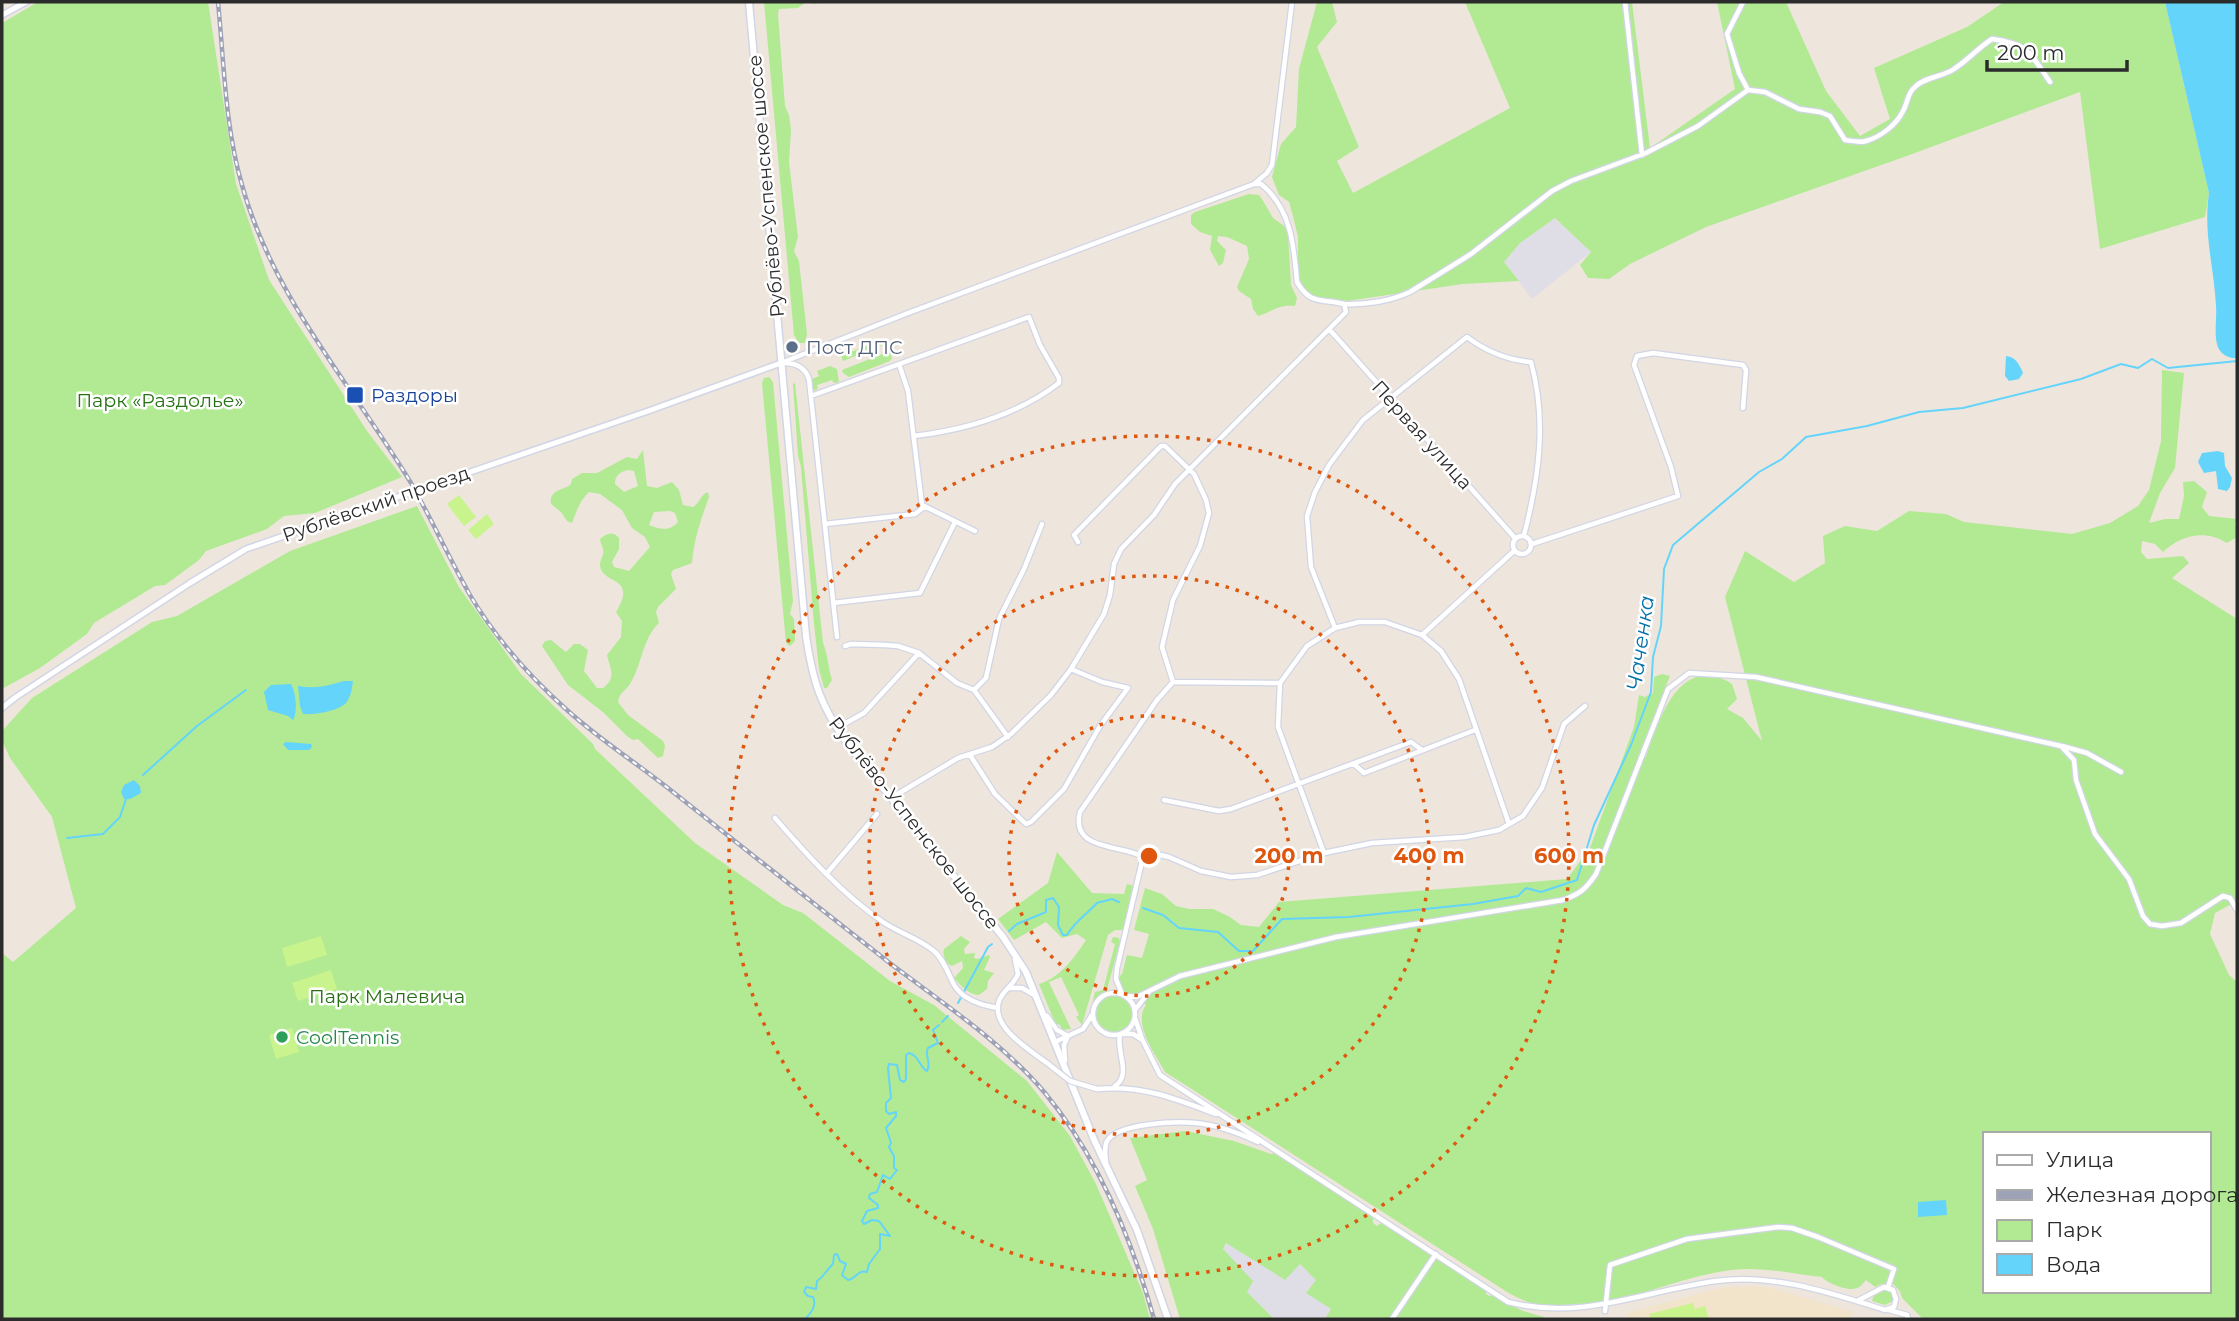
<svg xmlns="http://www.w3.org/2000/svg" width="2239" height="1321" viewBox="0 0 2239 1321" font-family="Montserrat,sans-serif">
<style>
.industrial{fill:#dfdde6}
.education{fill:#f2e4ca}
.green{fill:#b1ea93;fill-rule:evenodd}
.pitch{fill:#c9f38d}
.water{fill:#64d4fb}
.lines{fill:none;stroke-linecap:round;stroke-linejoin:round}
.stream{stroke:#64d4fb;stroke-width:2}
.minor-casing{stroke:#d1d5e5;stroke-width:7}
.tertiary-casing{stroke:#d1d5e5;stroke-width:8}
.secondary-casing{stroke:#d1d5e5;stroke-width:9}
.minor{stroke:#fff;stroke-width:4.5}
.tertiary{stroke:#fff;stroke-width:5}
.secondary{stroke:#fff;stroke-width:6}
.rail-casing{stroke:#9ea2b7;stroke-width:4.5}
.rail{stroke:#fff;stroke-width:2;stroke-dasharray:5;stroke-linecap:butt}
.minor-bridge-casing{stroke:#d1d5e5;stroke-width:7;stroke-linecap:butt}
.minor-bridge{stroke:#fff;stroke-width:4.5}
.ring{fill:none;stroke:#df570e;stroke-width:3.5;stroke-dasharray:3.5 7}
.service-dot{fill:#5c6f8a;stroke:#fff;stroke-width:2.5}
.transit-dot{fill:#1a4fb4;stroke:#fff;stroke-width:2.5}
.leisure-dot{fill:#2e9e5b;stroke:#fff;stroke-width:2.5}
.labels{text-anchor:middle;dominant-baseline:central;stroke-width:5;stroke-linejoin:round;paint-order:stroke}
.street-label{font-size:19px;fill:#2b2b2b;stroke:#fff}
.service-label{font-size:19px;fill:#4e5e75;stroke:#fff;text-anchor:start}
.transit-label{font-size:19px;fill:#164399;stroke:#fff;text-anchor:start}
.park-label{font-size:19px;fill:#277013;stroke:#fff}
.leisure-label{font-size:19px;fill:#27864d;stroke:#fff;text-anchor:start}
.water-label{font-size:21px;font-style:italic;fill:#0071aa;stroke:#fff}
.centre{fill:#df570e;stroke:#fff;stroke-width:3.5}
.ring-label{font-size:21px;text-anchor:middle;font-weight:bold;fill:#df570e;stroke:#fff;stroke-width:5;stroke-linejoin:round;paint-order:stroke}
</style>
<rect width="100%" height="100%" fill="#eee6dc"/>
<path class="industrial" d="M1555,218l36,34 -59,47 -28,-37 16,-19z
M1226,1243l59,37 14,-16 18,16 -11,12 25,17 -6,10h-51l-27,-27 -24,-43z"/>
<path class="education" d="M1747,1286l24,2 83,24 -4,7h-222l-1,-6 93,-25z"/>
<path class="green" d="M38,2h170l28,182 33,96 98,151 35,46 -87,36 -31,3 -17,13 -61,22 -7,9 -34,25 -10,1 -61,37 -7,11 -47,34 -38,21v-666z
M764,2h54l-2,2 -10,-2 -8,6 -19,1 -1,5 7,92 4,9 2,15 -2,32 9,75 -4,14 5,10 8,73 -2,9h-6l-5,-8z
M1317,2h15l5,20 -20,25 42,100 -22,14 16,32 157,-85 -45,-106h167l18,146 85,-59 -18,-87h69l40,89 34,45 30,-17 -16,-51 93,-41 37,-25h161l44,191 -4,24 -105,32 -20,-157 -176,65 -198,70 -76,37 -21,15 -21,-1 -8,-13 11,-13 -36,-34 -35,25 -16,19 15,19 -56,3 -116,17 -30,-4 -10,-4 -4,-6 -5,-12v-38l-5,-21 -4,-14 -10,-7 -7,-18 9,-33 15,-17 3,-58z
M1249,194l10,1 3,4 11,19 11,8 4,8 3,51 6,13 -2,8c-18,-2 -22,6 -37,10l-5,-7 -2,-10 -12,-8 -2,-4 12,-28 -2,-13 -20,-9 -9,-1 -1,5 9,9 -3,13 -4,3 -9,-16 2,-14 -12,-4 -9,-8v-9l4,-3z
M883,339l2,5 -42,17 -2,-5z
M890,351l2,7 -2,3 -41,16 -6,-4 -1,-3z
M830,366l7,3 2,13 -5,1 -2,-3 -15,5 1,4 -6,2v-12l7,-3 -2,-5z
M2162,370l22,3 -9,95 -15,25 -11,30 16,-4h14l5,-23 -1,-14 11,-1 13,11 -5,15 7,9 28,3 -2,6 2,3v9l-10,6c-22,-14 -46,-8 -64,9l-8,-8 -13,-3 -1,11 6,7 36,-3 6,7 -17,15 65,41v286l-2,-3 -20,11 -5,21 19,41 8,7v337h-314l-21,-21 -2,-7 -7,-7h-12l-6,3 -9,-7c-3,3 -5,7 -9,8 -9,4 -30,-5 -35,-11 -30,-3 -61,-11 -91,-7 -59,7 -132,47 -189,36 -12,-2 -24,-8 -35,-14l-342,-220c-9,-17 -33,-48 -19,-67l-10,-10 -14,-2 -4,-16 4,-3 5,-19 15,3 7,-24 -15,-4 11,-42 17,6 14,12 13,3h24l17,8 11,8 18,2 20,-25 288,-23 23,-31 44,-121 5,-32 6,2 8,-4 1,-16 8,-3 8,2 -31,78 7,3c13,-38 34,-105 86,-73l5,15 -10,10 16,9 19,23 -37,-144 20,-46 49,31 31,-19 -2,-27 22,-10 32,5 32,-20 37,3 18,8 108,12 38,-11 28,-17 11,-16 12,-49zM1985,1134h224v157h-224z
M769,377l4,5 20,219 -3,13 4,5 1,22 -5,5 -4,-3 -24,-260 2,-5z
M795,383l28,260c5,12 5,24 9,37l-5,8h-3l-5,-19 -5,-45 -13,-157 -3,-11 -5,-72z
M643,450l4,36 10,2 15,-6 7,8 4,15 10,2c7,-4 7,-12 15,-15l1,5c-8,23 -15,41 -17,66l-19,7 -2,4 5,15 -18,18 -2,5 3,11c-17,16 -17,42 -29,61 -5,8 -10,7 -12,18l10,13 35,26 2,5 -2,10 -5,2 -20,-19 -5,1 -5,-3 -24,-24 -36,-28 -26,-39 3,-5 6,-1 15,12 8,-8h6l8,6 -4,21 13,17h6c14,-11 7,-19 4,-33l14,-18 1,-16 -6,-9c22,-36 -13,-27 -16,-46 -1,-5 5,-11 3,-17 -1,-4 -3,-7 -3,-10 7,-6 13,-8 19,-1v11l-7,13 2,5 15,4 21,-24 -5,-10 -13,-9 -10,-18 -22,-16 -11,-2c-10,10 -12,18 -17,31l-5,-2 -6,-9 -10,-8c-2,-15 12,-13 20,-20l1,-5 10,-6h15l30,-16 10,2zM628,470l6,1 4,15 -14,6 -9,-8c0,-9 5,-12 13,-14zM670,511l5,2 3,9c-9,10 -18,7 -29,3l5,-13z
M417,506l42,81 62,87 72,70 2,5 100,94 88,62 20,8 87,68 44,24 93,76 43,55 26,48 47,109 7,26h-1148v-366l11,9 63,-54 -24,-91 -42,-59 -8,-18v-9l30,-33 120,-76 25,-6 113,-65z
M1057,852l35,41 32,1 3,-10 7,2 -11,44h-8l-7,5 -26,90 -6,-8 3,-2 -18,-38 -12,5 22,47 -9,1 -2,-5 -5,-2 -16,-39c21,-6 36,-27 47,-44l-9,-6 -15,4 -16,-16 -32,18 -16,-21 50,-36z
M961,936l9,6 -6,7 1,5 10,-1 -1,5 3,1 12,-4 1,2 -6,13 10,3 -6,8 -1,8 -8,6c-10,0 -18,-9 -25,-17l9,-10 -1,-7 -10,5c-6,-2 -10,-10 -8,-17z
M1113,937l6,1 1,4 -13,48 -15,15 3,-13 8,-2 12,-46 -4,-2z
M1096 1014a18 18 0 1 1 36 0a18 18 0 1 1-36 0Z
M1185,1131l49,10 37,13 5,-1 97,64v6l4,3 4,-3 50,32 -42,64h-64l6,-10 -25,-16 10,-13 -16,-16 -15,16 -59,-37 -3,6 30,32 -6,11 27,27h-94l-27,-90 -18,-43 12,-6 -17,-42z
M1438,1259l48,31v4l3,2 3,-1 31,16 21,6v2h-149l39,-58z
M1885,1289l7,2 1,10 -8,4 -13,-4 2,-7z"/>
<path class="pitch" d="M459,495l17,22 -12,9 -17,-22z
M487,514l7,10 -18,15 -8,-9z
M321,936l6,19 -40,12 -5,-19z
M331,970l6,19 -39,12 -6,-18z
M292,1028l7,24 -23,7 -7,-24z
M1693,1303l2,6 10,-3 4,13h-58l-2,-5z"/>
<path class="water" d="M2165,2h72v356c-8,1 -18,-4 -20,-14 -3,-11 0,-26 -1,-38 -2,-40 -13,-72 -7,-113z
M2006,356c10,1 13,8 17,17l-4,6 -10,2 -4,-5z
M2218,451l6,2 1,13 7,12 -2,9 -3,4 -9,-2 -2,-18 -12,2 -6,-11 4,-9z
M344,681h9c-1,7 -2,16 -7,22 -8,8 -31,12 -43,11l-3,-8 -2,-20c17,3 29,0 46,-5z
M291,684c5,9 7,27 2,36l-5,-4 -20,-6 -4,-18 7,-7z
M286,742l25,2 1,3 -3,3h-21l-5,-6z
M134,780l6,6 1,7 -11,6h-6l-3,-7 3,-7z
M1946,1200l1,15 -29,2v-15z"/>
<g class="lines">
<path class="stream" d="M143,775l54,-49 49,-36
M67,838l36,-4 17,-17 6,-18
M1143,908l20,7 16,13 39,4 21,19h14l29,-32 67,-2 124,-13 45,-8 8,-8 15,4 36,-12 17,-55 37,-80 20,-53 2,-35 8,-31 3,-57 9,-24 86,-73 23,-13 24,-22 61,-11 52,-14 44,-4 118,-29 40,-15 17,4 14,-9 16,9 69,-7
M1009,931l8,-7 29,-12v-12l7,-2 6,9 -1,18 5,10h4c7,-13 20,-21 30,-32l15,-4 7,3
M958,1003l30,-56 4,-3
M942,1022l6,-6
M805,1319c6,-6 12,-13 8,-22l-5,-1 -4,-4 2,-5 10,2 1,-8c8,-5 9,-11 16,-17l1,-9 3,-1 3,7 6,3 -4,11 6,5c8,-1 10,-11 19,-8l2,-8 11,-15v-15l10,2 -11,-15 -7,-1 -8,4 -2,-3 5,-10 11,-3v-3l-9,-7 1,-4 7,-2 6,-17 7,4 7,-9 -3,-2v-12l-5,-9 2,-4 -5,-15 10,-12v-4l-7,2 -3,-3v-8l5,-5 -3,-30 1,-4 8,1 3,15 4,2 2,-3v-24l3,-2c10,2 10,14 18,18 5,-9 -3,-15 1,-23l10,-5 -5,-13 6,-5"/>
<defs>
<path id="minor" d="M1625,2l17,153
M1748,90l17,2 34,17 21,3 10,4 15,24c7,1 15,3 21,1 15,-4 31,-17 37,-30 5,-8 4,-18 12,-24 9,-10 28,-10 39,-18 14,-9 24,-21 38,-30 37,5 38,14 58,43
M1344,304c21,1 47,-3 66,-12l61,-38 81,-63 19,-10 75,-28 52,-27 50,-36 -9,-17 -12,-39 16,-32
M1330,330l185,208
M781,363l127,-50 346,-129 13,-11 5,-8 20,-163
M784,363c11,0 21,4 25,16l28,258
M899,364l9,27 14,114 53,26
M811,396l218,-79 11,28 19,33v5c-42,32 -95,47 -145,53
M825,524l90,-10 9,-7
M1513 545a9 9 0 1 1 18 0a9 9 0 1 1-18 0Z
M1078,542l-4,-7 87,-89h4l29,28 12,26 3,13 -9,33 -27,54 -11,47 11,35
M1532,544l146,-48 -7,-29 -37,-102 3,-9 16,-3 90,12 3,5 -3,38
M833,603l87,-10 35,-71
M1335,628l-24,-61 -4,-51 8,-24 14,-27 34,-45 104,-83c20,15 40,23 64,25 16,58 8,116 -7,173
M1422,635l92,-84
M845,646l6,-2 34,1 13,1 21,7 38,30 17,7 34,47
M974,690l12,-12 13,-59 25,-50 18,-45
M837,728l27,-15 55,-60
M2062,746l25,7 34,19
M970,755l25,39 31,30 5,-2 33,-33 36,-63 28,-38 -26,-6 -31,-13
M1354,764l10,9 111,-43
M891,798l67,-40 34,-11 19,-13 40,-39 20,-26 33,-55 6,-19 4,-31 7,-15 33,-34 21,-31 171,-172 -2,-8c-23,-6 -33,2 -47,-22 -3,-36 -6,-74 -36,-98h-7
M1164,800l55,11 12,-2 180,-67 11,8
M775,818c32,37 67,76 108,104 16,11 35,16 51,29 9,8 14,21 19,32 9,17 28,22 45,25
M1324,853l-46,-126 2,-44 27,-37 28,-18 24,-6h26l37,13 19,16 18,28 50,145
M1143,857c-20,-13 -73,-5 -63,-45l77,-112 16,-18 107,1
M827,873l50,-59
M1015,959l3,15c-4,11 -15,16 -19,27 -9,26 31,49 48,62
M1009,988h13l14,8
M1093 1014a21 21 0 1 1 42 0a21 21 0 1 1-42 0Z
M1122,994l-6,-15 1,-11 26,-111 9,-4 17,4 32,14 30,6 26,-2 67,-22 48,-10 93,-6 34,-7 24,-14 19,-28 22,-64 21,-18
M1125,996l12,1 43,-21 156,-39 227,-37c17,-6 23,-11 33,-26l72,-185 21,-16 67,4 305,69 13,14 2,20 19,54 34,45 14,37 7,8 12,2 19,-3 42,-27 7,2 7,12
M1135,1010l13,-17
M1047,1016l10,14 11,6
M1135,1018l7,21 18,36 348,227c75,19 135,-11 208,-21 57,-8 115,12 169,29l9,-3 2,-8 -3,-9 -9,-3 -27,14
M1123,1034h10l8,5
M1055,1042l28,-13 9,-14
M1065,1061l-1,-16 4,-9
M1115,1086c17,-11 1,-34 5,-51
M1097,1089c45,-4 77,9 119,25
M1106,1162c-1,-7 -2,-15 1,-21 11,-18 70,-20 89,-18 21,2 43,10 62,19
M1889,1310l18,5 1,4
M1605,1311l5,-46 77,-26 91,-12 14,1 26,9 76,32 -6,18
M1392,1319l44,-65"/>
<path id="tertiary" d="M2,15l24,-13
M2,708l14,-11 174,-114 56,-34 405,-139 130,-47"/>
<path id="secondary" d="M749,2l57,634c7,46 14,68 40,106l157,195 23,35 69,170 42,88 31,89"/>
</defs>
<use href="#minor" class="minor-casing"/>
<use href="#tertiary" class="tertiary-casing"/>
<use href="#secondary" class="secondary-casing"/>
<use href="#minor" class="minor"/>
<use href="#tertiary" class="tertiary"/>
<use href="#secondary" class="secondary"/>
<defs>
<path id="rail" d="M218,2c6,60 7,125 24,183 31,113 110,200 169,298 21,37 38,75 59,112 26,44 59,81 97,115 33,30 71,54 106,82 73,58 145,115 218,172 53,40 112,79 154,129 53,64 87,147 109,226"/>
</defs>
<use href="#rail" class="rail-casing"/>
<use href="#rail" class="rail"/>
<defs>
<path id="minor-bridge" d="M1047,1063l23,18 27,8"/>
</defs>
<use href="#minor-bridge" class="minor-bridge-casing"/>
<use href="#minor-bridge" class="minor-bridge"/>
</g>
<g class="ring">
<circle cx="1149" cy="856" r="140"/>
<circle cx="1149" cy="856" r="280"/>
<circle cx="1149" cy="856" r="420"/>
</g>
<circle class="service-dot" cx="792" cy="347" r="7"/>
<rect class="transit-dot" x="346" y="386" width="18" height="18" rx="3.5"/>
<circle class="leisure-dot" cx="282" cy="1037" r="7"/>
<g class="labels">
<g class="street-label">
<text transform="translate(766 186) rotate(-95)">Рублёво-Успенское шоссе</text>
<text transform="translate(1422 435) rotate(48)">Первая улица</text>
<text transform="translate(376 504) rotate(-19)">Рублёвский проезд</text>
<text transform="translate(914 823) rotate(52)">Рублёво-Успенское шоссе</text>
</g>
<g class="service-label">
<text x="806" y="347">Пост ДПС</text>
</g>
<g class="transit-label">
<text x="371" y="395">Раздоры</text>
</g>
<g class="park-label">
<text x="160" y="400">Парк «Раздолье»</text>
<text x="387" y="996">Парк Малевича</text>
</g>
<g class="leisure-label">
<text x="296" y="1037">CoolTennis</text>
</g>
<g class="water-label">
<text transform="translate(1640 643) rotate(-82)">Чаченка</text>
</g>
</g>
<circle cx="1149" cy="856" r="10" class="centre"/>
<g class="ring-label">
<text x="1289" y="863">200 m</text>
<text x="1429" y="863">400 m</text>
<text x="1569" y="863">600 m</text>
</g>
<rect width="2239" height="1321" fill="none" stroke="#2b2b2b" stroke-width="7"/>
<rect x="1983" y="1132" width="228" height="161" fill="#ffffff" stroke="#aaaaaa" stroke-width="2"/>
<rect x="1997" y="1155" width="35" height="10" fill="#ffffff" stroke="#aaaaaa" stroke-width="2"/>
<text x="2046" y="1167" font-size="21" fill="#2b2b2b">Улица</text>
<rect x="1997" y="1190" width="35" height="10" fill="#9ea2b7" stroke="#aaaaaa" stroke-width="2"/>
<text x="2046" y="1202" font-size="21" fill="#2b2b2b">Железная дорога</text>
<rect x="1997" y="1220" width="35" height="21" fill="#b1ea93" stroke="#aaaaaa" stroke-width="2"/>
<text x="2046" y="1237" font-size="21" fill="#2b2b2b">Парк</text>
<rect x="1997" y="1254" width="35" height="21" fill="#64d4fb" stroke="#aaaaaa" stroke-width="2"/>
<text x="2046" y="1272" font-size="21" fill="#2b2b2b">Вода</text>
<path d="M1987 60v10h140v-10" fill="none" stroke="#2b2b2b" stroke-width="3.5"/>
<text x="1997" y="60" font-size="21" fill="#2b2b2b" stroke="#ffffff" stroke-width="5" paint-order="stroke">200 m</text>
</svg>
